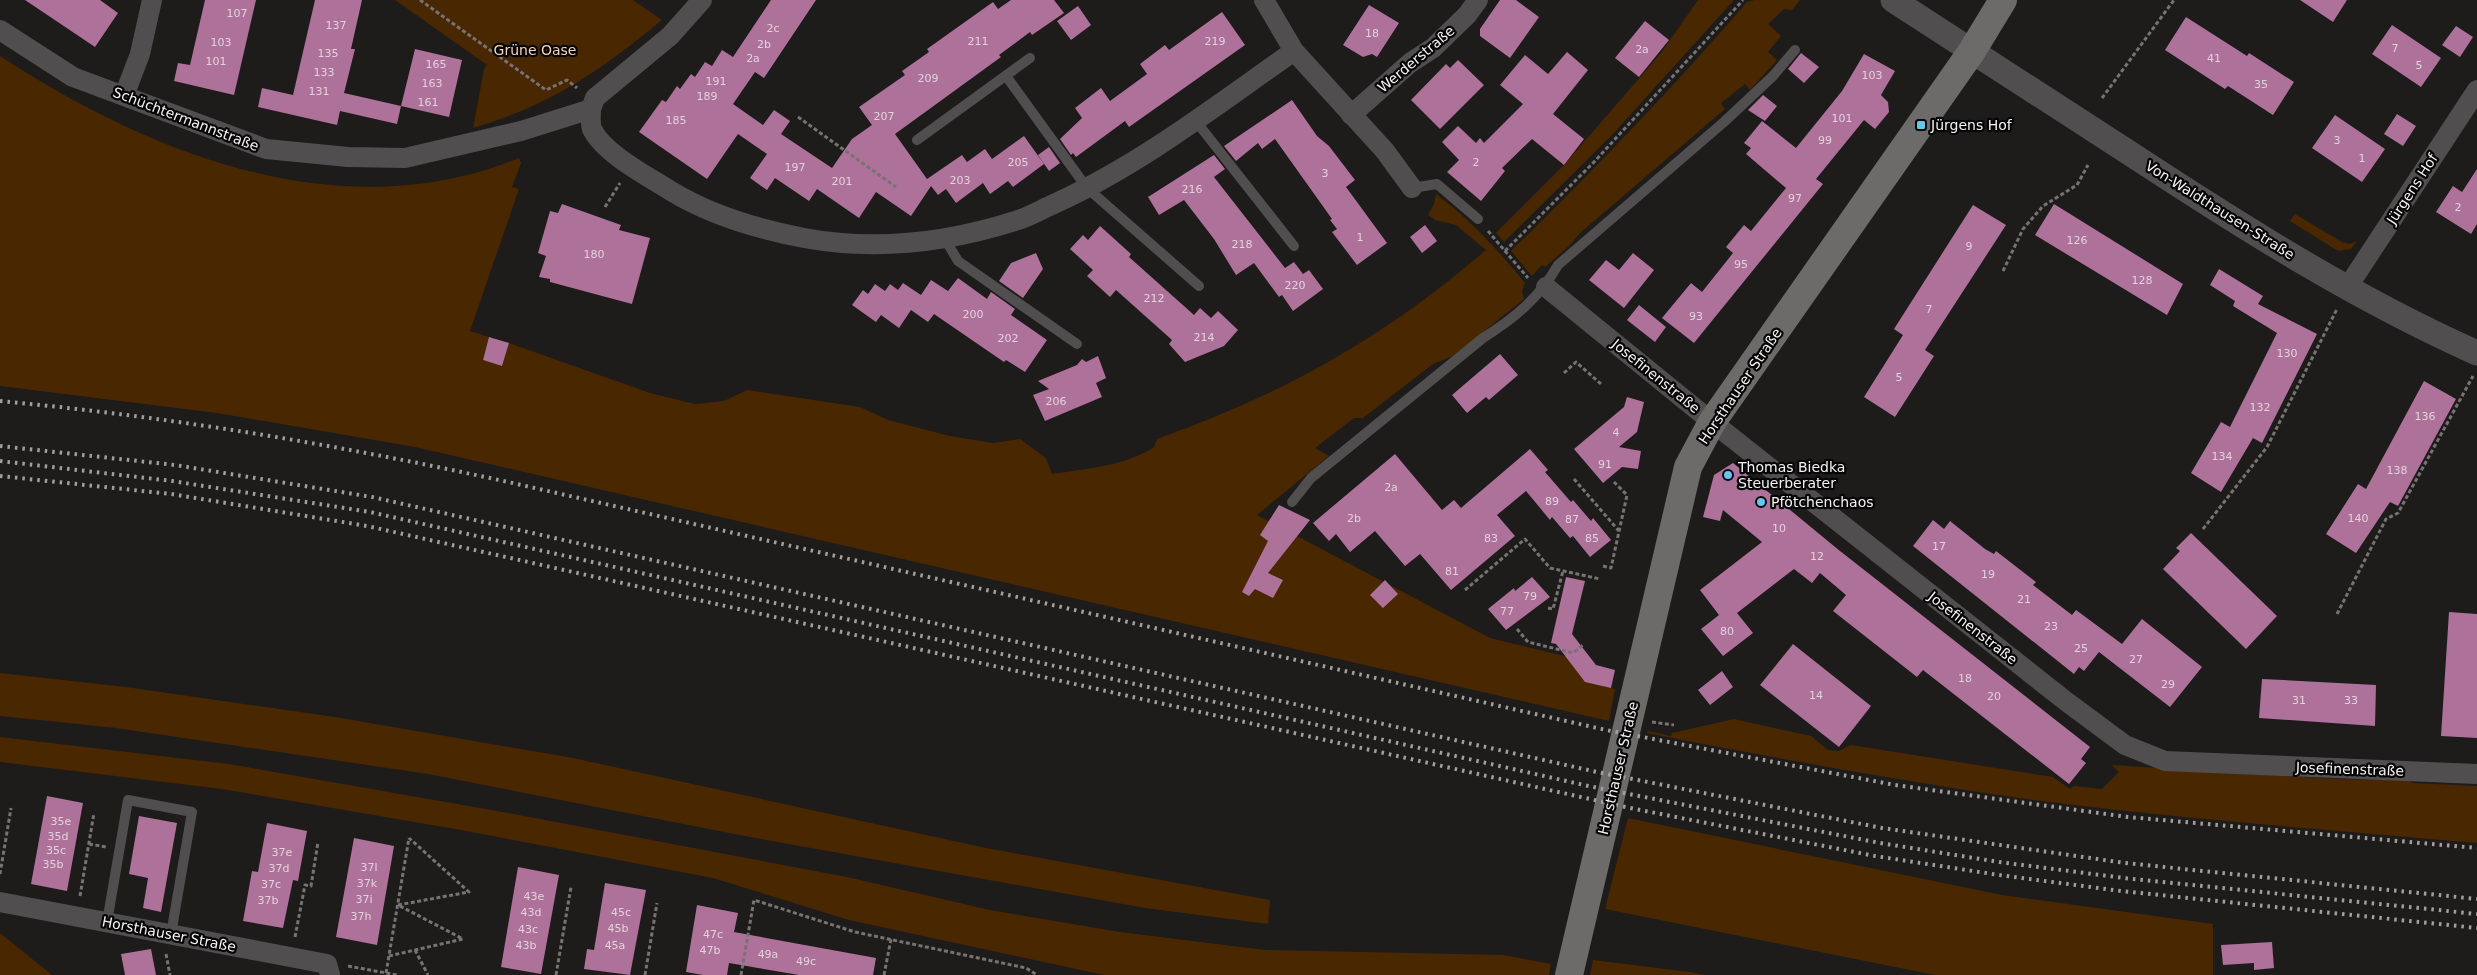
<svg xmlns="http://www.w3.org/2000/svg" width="2477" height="975" viewBox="0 0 2477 975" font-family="'DejaVu Sans',sans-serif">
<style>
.green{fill:#492700}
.building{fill:#ad719a}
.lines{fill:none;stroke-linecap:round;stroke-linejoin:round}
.path{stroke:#767373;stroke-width:3;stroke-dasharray:4 2.5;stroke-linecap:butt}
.service{stroke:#504e4e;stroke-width:10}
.minor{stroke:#504e4e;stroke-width:20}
.tertiary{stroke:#504e4e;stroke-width:25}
.secondary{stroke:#6d6b6a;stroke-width:28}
.rail{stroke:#a29f9f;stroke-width:4;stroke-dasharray:2.5 5;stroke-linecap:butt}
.poi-dot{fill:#66c4ef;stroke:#070606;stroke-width:2}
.labels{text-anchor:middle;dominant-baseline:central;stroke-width:4.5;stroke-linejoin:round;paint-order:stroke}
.number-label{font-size:11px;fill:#e2d2dc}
.park-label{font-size:14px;fill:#f4d5bb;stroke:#070606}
.street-label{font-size:14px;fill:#f4f2f2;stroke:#070606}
.poi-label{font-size:14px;fill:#f4f2f2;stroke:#070606;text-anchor:start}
</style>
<rect width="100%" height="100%" fill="#1e1b1b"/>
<path class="green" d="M395,0h238l29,20c-62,51 -111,85 -189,108l11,-59 3,-4z
M1698,0h36l-122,135 -108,107 -8,-9 68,-68 97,-112z
M1755,0h45l-8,10 -8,-1 -16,15 13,12 -13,16 9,8 -27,30 -5,-6 -24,19 4,6 -145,124 -11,13 -24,21 -3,-2 -10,11 -21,-25c82,-80 161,-162 236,-249z
M0,56c150,98 341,175 519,102l2,5 -9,24 7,2 -49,142 19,6 -6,23 19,6 7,-23 141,50 45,11 29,-3 23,-11 113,17 28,13 62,16 43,7 27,-4 26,19 6,16c33,-5 73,-8 102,-27l3,-8c128,-46 225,-100 329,-189l-30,-25 -21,-5 -7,-5 6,-11 2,-10c37,28 60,54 89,89l-3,8 2,8 -71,57 -20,8 -70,54h-9l-39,30 14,8 -72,59 233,123 83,20 19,25 23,6 -6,32 -1194,-274 -198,-34 -217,-27z
M2295,214l47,28 8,2 7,-3 -6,8 -13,2 -48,-30z
M0,673l126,14 209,30 238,41 413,90 284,52 -2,24 -123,-16 -395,-71 -322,-63 -312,-46 -116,-12z
M1734,719l77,17 17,14 11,1 12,-6 202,32 17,12 4,-3 28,3 17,-17 -7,-7 224,14 47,1 5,-3h15l10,6 64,3v57c-155,-14 -311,-25 -465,-46 -122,-18 -243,-40 -365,-64l1,-2 23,5 1,-3z
M0,737l229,27 274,48 344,65 143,33 130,22 145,18 238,5 48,9 -2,11h-445l-255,-55 -136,-42 -252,-48 -239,-41 -222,-27z
M1628,818l374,77 211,29v51h-278l-330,-66z
M0,933l52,42h-52z
M1593,960l97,12 15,3h-115z"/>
<path class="building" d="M25,0h75l18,13 -23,34z
M205,0h51l-22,95 -60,-14 4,-18 12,2z
M315,0h47l-11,49h4l-11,44 57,13 14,-57 47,11 -13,57 -48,-11 -4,18 -57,-13 -3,14 -79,-18 4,-19 31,7z
M771,0h45l-52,78 -9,-6 -22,32 30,21 11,-15 16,11 -9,13 51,34 20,-29 20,-14 -13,-18 46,-32 -3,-4 27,-19 -2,-3 66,-47 5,7 13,-9h43l10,13 -32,22 -2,-3 -31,23 2,2 -106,77 32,45 35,-24 5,7 18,-13 7,10 32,-23 20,28 -31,23 -5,-6 -18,13 -7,-11 -27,20 -10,-14 -8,6 -7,-9 -20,30 -35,-24 -17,26 -42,-29 -8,12 -34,-23 -8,12 -17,-12 17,-24 -29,-20 -31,45 -68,-47 23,-32 4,2 11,-16 3,3 11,-15 4,3 10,-15 7,4 10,-16 11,7z
M1500,0h16l23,17 -29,41 -30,-22v-7z
M2300,0h47l-14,22z
M1369,5l30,18 -22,34 -5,-3 -9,3 -20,-12z
M1078,6l13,19 -20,15 -14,-19z
M1222,12l23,33 -116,82 -4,-6 -49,36 -3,-4 -2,2 -11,-16 22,-21 -7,-10 26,-20 9,13 37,-27 -7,-10 25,-19 4,5z
M2186,17l61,39 2,-3 45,29 -21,33 -45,-29 -3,3 -60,-39z
M1645,21l24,19 -30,37 -24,-19z
M2392,25l49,33 -20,29 -49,-33z
M2456,26l17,11 -13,20 -18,-12z
M1567,52l21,18 -35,44 31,25 -20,26 -32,-26 -30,29 3,3 -24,30 -34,-29 12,-12 -17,-18 16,-16 18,17 4,-5 4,5 39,-39 -23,-19 25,-30 23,19z
M1801,53l18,14 -15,16 -16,-14z
M1864,54l31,17 -14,24 7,7 1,10 -14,17 -11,-9 -48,59 7,5 -129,159 -32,-25 29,-35 11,9 31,-39 -7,-6 18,-22 7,6 35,-43 -40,-34 5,-6 -7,-5 18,-22 34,27 46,-57z
M1458,60l26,25 -44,44 -29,-29 35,-36 4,4z
M1763,95l14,11 -12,15 -17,-11z
M1292,100l25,36 12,10 26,34 -9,7 41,56 -30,22 -25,-33 5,-3 -7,-9 2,-1 -57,-80 -13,10 -4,-6 -22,18 -12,-15z
M2397,114l19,12 -13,20 -19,-12z
M2335,115l50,34 -23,33 -50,-34z
M1049,147l11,16 -11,8 -11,-16z
M1214,155l11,14 -11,8 71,91 9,-6 9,12 6,-4 14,19 -30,22 -11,-16 -3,2 -25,-34 -18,12 -22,-36 -30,-39 -25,15 -11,-18z
M2477,169v55l-6,10 -35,-22 17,-26 9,6z
M562,204l59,21 -2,5 31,8 -18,66 -82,-22v-3l-11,-2 7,-21 -8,-3 12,-42 8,2z
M2054,204l129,80 -16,31 -132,-80z
M1973,205l33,20 -81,125 9,6 -39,61 -31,-20 39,-62 -9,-6z
M1425,225l12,16 -15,12 -12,-16z
M1100,226l31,28 -2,3 65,58 6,-7 11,10 7,-7 20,19 -14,16 -39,16 -16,-18 3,-4 -56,-50 -6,7 -23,-21 6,-6 -23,-21 13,-14 5,5z
M1036,253l7,16 -20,29 -24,-17 12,-18z
M1633,253l21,17 -30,38 -35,-28 17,-20 13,10z
M2219,269l44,27 -5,8 59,30 -55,109 -9,-5 -32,54 -30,-19 30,-51 9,5 47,-94 -44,-27 2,-5 -25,-16z
M958,278l29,21 4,-7 24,17 -4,6 36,25 -22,32 -19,-12 -2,2 -70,-48 -6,8 -17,-12 -12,18 -18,-13 -5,7 -24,-17 11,-15 5,4 7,-10 10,7 5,-7 8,6 5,-7 18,12 10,-15 17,11z
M1639,305l27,22 -11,15 -28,-22z
M489,337l20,6 -7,23 -19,-6z
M1500,354l18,21 -29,25 -3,-3 -19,16 -15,-18z
M1098,356l8,22 -10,5 6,14 -57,24 -12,-26 16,-6 -11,-8 39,-16 5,-6 4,3z
M2424,381l32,18 -58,107 -8,-4 -34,51 -30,-19 32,-50 8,5z
M1627,397l17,5 -7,30 -18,15 22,4 -3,18 -16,-2 -19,16 -29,-34 50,-42z
M1530,449l18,21 -3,2 26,30 2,-2 18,21 2,-3 18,22 -21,17 -17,-21 -3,2 -18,-21 -2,3 -24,-29 -29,24 18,21 -64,54 -31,-36 -15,12 -30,-35 -25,21 -14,-18 -7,7 -16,-18 82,-69 47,56 12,-10 7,8z
M1733,463l107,88 250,196 -9,12 5,4 -17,21 -146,-114 -6,7 -84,-66 13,-16 -26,-22 -8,10 -18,-14 -57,44 16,20 -30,23 -22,-27 18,-14 -19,-25 62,-48 -39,-32 -3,11 -17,-4 11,-42z
M1279,505l31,15 -42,53 15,7 -10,18 -18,-9 -6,7 -7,-4 26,-51 -8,-6z
M1933,520l11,9 6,-8 35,28 9,5 2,-3 40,31 -3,3 39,30 4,-5 46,34 20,-25 60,48 -32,40 -71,-55 -15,19 -5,-4 -5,7 -161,-128z
M2191,533l86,83 -31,33 -83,-80 17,-18 -4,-3z
M1532,577l18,20 -44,33 -18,-21 26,-21 1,3z
M1566,577l19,4 -13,53 24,31 19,5 -4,18 -26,-6 -29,-38 -5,-1z
M1385,580l13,14 -15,14 -13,-13z
M2449,612l28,2v124l-36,-2z
M1793,644l78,62 -32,41 -79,-62z
M1722,671l11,16 -23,18 -12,-15z
M2262,679l114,6 -1,41 -116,-8z
M47,796l36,7 -16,88 -36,-7z
M139,816l38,7 -16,89 -18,-4 5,-30 -19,-4z
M267,823l40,8 -9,50 -5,-1 -10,48 -40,-7 9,-50 6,1z
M354,838l40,8 -17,99 -41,-8z
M518,867l41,8 -18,99 -40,-7z
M605,883l41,7 -16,85 -46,-6 3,-20 7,1z
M697,905l41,8 -4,19 142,26 -3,17h-74l-70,-12 -2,12h-24l-17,-3z
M2272,942l2,26 -20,2v-7l-31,2 -2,-20z
M151,949l5,26h-31l-4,-21z"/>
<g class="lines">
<path class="path" d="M420,0l126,90 21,-10 10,8
M2102,98l72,-98
M798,117l98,70
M605,207l15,-24
M1488,231l40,47
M1505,251l89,-89 149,-162
M2003,271l20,-42 20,-23 34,-21 11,-20
M1564,373l12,-11 25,22
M1574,479l45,52
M2203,529l64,-82 70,-138
M1603,566l8,2 16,-73 -13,-13
M1465,590l60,-51 25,29 50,11
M1548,608l5,1 10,-38
M2337,614l49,-95 12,-6 75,-137
M1517,629l11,13 45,11 11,-9
M1652,722l22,3
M89,844l17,3
M0,874l11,-66
M80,896l14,-83
M398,905l71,-13 -60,-54
M295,937l10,-52 6,1 7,-44
M415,950l13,25
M166,954l4,21
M389,956l74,-17 -65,-34
M348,966l49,9
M386,973l23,-135
M556,975l15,-88
M645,975l12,-72
M741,975l13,-75 101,32 171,36 11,7
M884,975l7,-36"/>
<path class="service" d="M1006,76l81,112 112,98
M1195,120l99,126
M917,140l113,-82
M1412,188l25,-4 41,35
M945,239l13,22 119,83
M1292,502l19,-24 172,-140c32,-20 56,-40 75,-73l166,-143 49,-46 22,-26
M107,922l21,-122 64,12 -21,122"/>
<path class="minor" d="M1264,0l30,51 91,100 27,37
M0,30l73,47 193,72 82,8 57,1 116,-27 70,-22c0,6 -1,15 1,20 12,25 57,48 79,62 41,25 86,38 133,47 71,13 142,5 211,-17 14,-4 27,-12 41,-18 85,-39 161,-98 238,-152
M124,96l16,-42 12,-54
M591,109l4,-11 75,-62 32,-36
M1351,115l59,-52 23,-15 34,-33 11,-15
M1546,287l166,135 355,280 58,43 40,16 312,13
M2347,288l130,-198
M0,902l327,62 3,11"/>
<path class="tertiary" d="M1893,0c80,52 160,104 241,156 110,72 222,143 343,197"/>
<path class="secondary" d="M1569,975l119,-508 24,-45 260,-371 31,-51"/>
<path class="rail" d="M0,401c171,16 340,44 508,81l1098,248 289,55 233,32 349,31
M0,446l175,19 197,32 1225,275 285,56 243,35 352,36
M0,461l172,20 198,31 1223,275 287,56 119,19 125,16 353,36
M0,476l171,18 196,32 1263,282 245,48 124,19 122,16 356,37"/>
</g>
<g class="poi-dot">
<rect x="1916" y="120" width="10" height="10" rx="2.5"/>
<circle cx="1728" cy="475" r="5"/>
<circle cx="1761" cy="502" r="5"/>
</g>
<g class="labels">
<g class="number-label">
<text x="237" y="13">107</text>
<text x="336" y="25">137</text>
<text x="773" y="28">2c</text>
<text x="1372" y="33">18</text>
<text x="978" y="41">211</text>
<text x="1215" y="41">219</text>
<text x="221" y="42">103</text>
<text x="764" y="44">2b</text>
<text x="2395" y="48">7</text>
<text x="1642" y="49">2a</text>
<text x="328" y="53">135</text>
<text x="753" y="58">2a</text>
<text x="2214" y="58">41</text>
<text x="216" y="61">101</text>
<text x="436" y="64">165</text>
<text x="2419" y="65">5</text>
<text x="324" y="72">133</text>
<text x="1872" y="75">103</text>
<text x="928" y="78">209</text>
<text x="716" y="81">191</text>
<text x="432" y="83">163</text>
<text x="2261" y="84">35</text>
<text x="319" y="91">131</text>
<text x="707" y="96">189</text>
<text x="428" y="102">161</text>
<text x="884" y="116">207</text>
<text x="1842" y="118">101</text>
<text x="676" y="120">185</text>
<text x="1825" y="140">99</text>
<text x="2337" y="140">3</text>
<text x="2362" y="158">1</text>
<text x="1018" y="162">205</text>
<text x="1476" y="162">2</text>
<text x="795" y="167">197</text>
<text x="1325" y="173">3</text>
<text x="960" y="180">203</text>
<text x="842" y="181">201</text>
<text x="1192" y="189">216</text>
<text x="1795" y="198">97</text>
<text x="2458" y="207">2</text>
<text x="1360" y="237">1</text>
<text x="2077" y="240">126</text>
<text x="1242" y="244">218</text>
<text x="1969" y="246">9</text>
<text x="594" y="254">180</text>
<text x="1741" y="264">95</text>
<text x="2142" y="280">128</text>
<text x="1295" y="285">220</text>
<text x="1154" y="298">212</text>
<text x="1929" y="309">7</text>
<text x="973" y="314">200</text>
<text x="1696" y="316">93</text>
<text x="1204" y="337">214</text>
<text x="1008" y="338">202</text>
<text x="2287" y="353">130</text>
<text x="1899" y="377">5</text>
<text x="1056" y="401">206</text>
<text x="2260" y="407">132</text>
<text x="2425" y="416">136</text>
<text x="1616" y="432">4</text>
<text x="2222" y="456">134</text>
<text x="1605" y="464">91</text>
<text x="2397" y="470">138</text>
<text x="1391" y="487">2a</text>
<text x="1552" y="501">89</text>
<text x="1354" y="518">2b</text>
<text x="2358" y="518">140</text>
<text x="1572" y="519">87</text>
<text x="1779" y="528">10</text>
<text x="1491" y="538">83</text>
<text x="1592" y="538">85</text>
<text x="1939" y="546">17</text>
<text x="1817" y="556">12</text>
<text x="1452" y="571">81</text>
<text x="1988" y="574">19</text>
<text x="1530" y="596">79</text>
<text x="2024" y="599">21</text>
<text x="1507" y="611">77</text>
<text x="2051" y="626">23</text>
<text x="1727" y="631">80</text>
<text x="2081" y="648">25</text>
<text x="2136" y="659">27</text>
<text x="1965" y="678">18</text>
<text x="2168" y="684">29</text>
<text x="1816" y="695">14</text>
<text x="1994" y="696">20</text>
<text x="2299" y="700">31</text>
<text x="2351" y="700">33</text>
<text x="61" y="821">35e</text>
<text x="58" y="836">35d</text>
<text x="56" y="850">35c</text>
<text x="282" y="852">37e</text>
<text x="53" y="864">35b</text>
<text x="369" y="867">37l</text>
<text x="279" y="868">37d</text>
<text x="367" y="883">37k</text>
<text x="271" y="884">37c</text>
<text x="534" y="896">43e</text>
<text x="364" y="899">37i</text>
<text x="268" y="900">37b</text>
<text x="531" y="912">43d</text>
<text x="621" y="912">45c</text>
<text x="361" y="916">37h</text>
<text x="618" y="928">45b</text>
<text x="528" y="929">43c</text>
<text x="713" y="934">47c</text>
<text x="526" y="945">43b</text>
<text x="615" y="945">45a</text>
<text x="710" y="950">47b</text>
<text x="768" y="954">49a</text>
<text x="806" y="961">49c</text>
</g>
<g class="park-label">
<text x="535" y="50">Grüne Oase</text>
</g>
<g class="street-label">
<text transform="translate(1416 59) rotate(-40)">Werderstraße</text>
<text transform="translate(186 119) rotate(21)">Schüchtermannstraße</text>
<text transform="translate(2412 189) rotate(-57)">Jürgens Hof</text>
<text transform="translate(2220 210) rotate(32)">Von-Waldthausen-Straße</text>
<text transform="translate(1656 376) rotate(39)">Josefinenstraße</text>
<text transform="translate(1740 386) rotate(-56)">Horsthauser Straße</text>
<text transform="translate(1973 628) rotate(38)">Josefinenstraße</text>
<text transform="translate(1618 768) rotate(-77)">Horsthauser Straße</text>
<text transform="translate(2350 769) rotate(2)">Josefinenstraße</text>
<text transform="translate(169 934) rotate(11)">Horsthauser Straße</text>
</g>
<g class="poi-label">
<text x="1931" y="125">Jürgens Hof</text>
<text x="1738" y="467">Thomas Biedka<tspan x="1738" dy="16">Steuerberater</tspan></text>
<text x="1771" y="502">Pfötchenchaos</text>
</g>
</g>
</svg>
